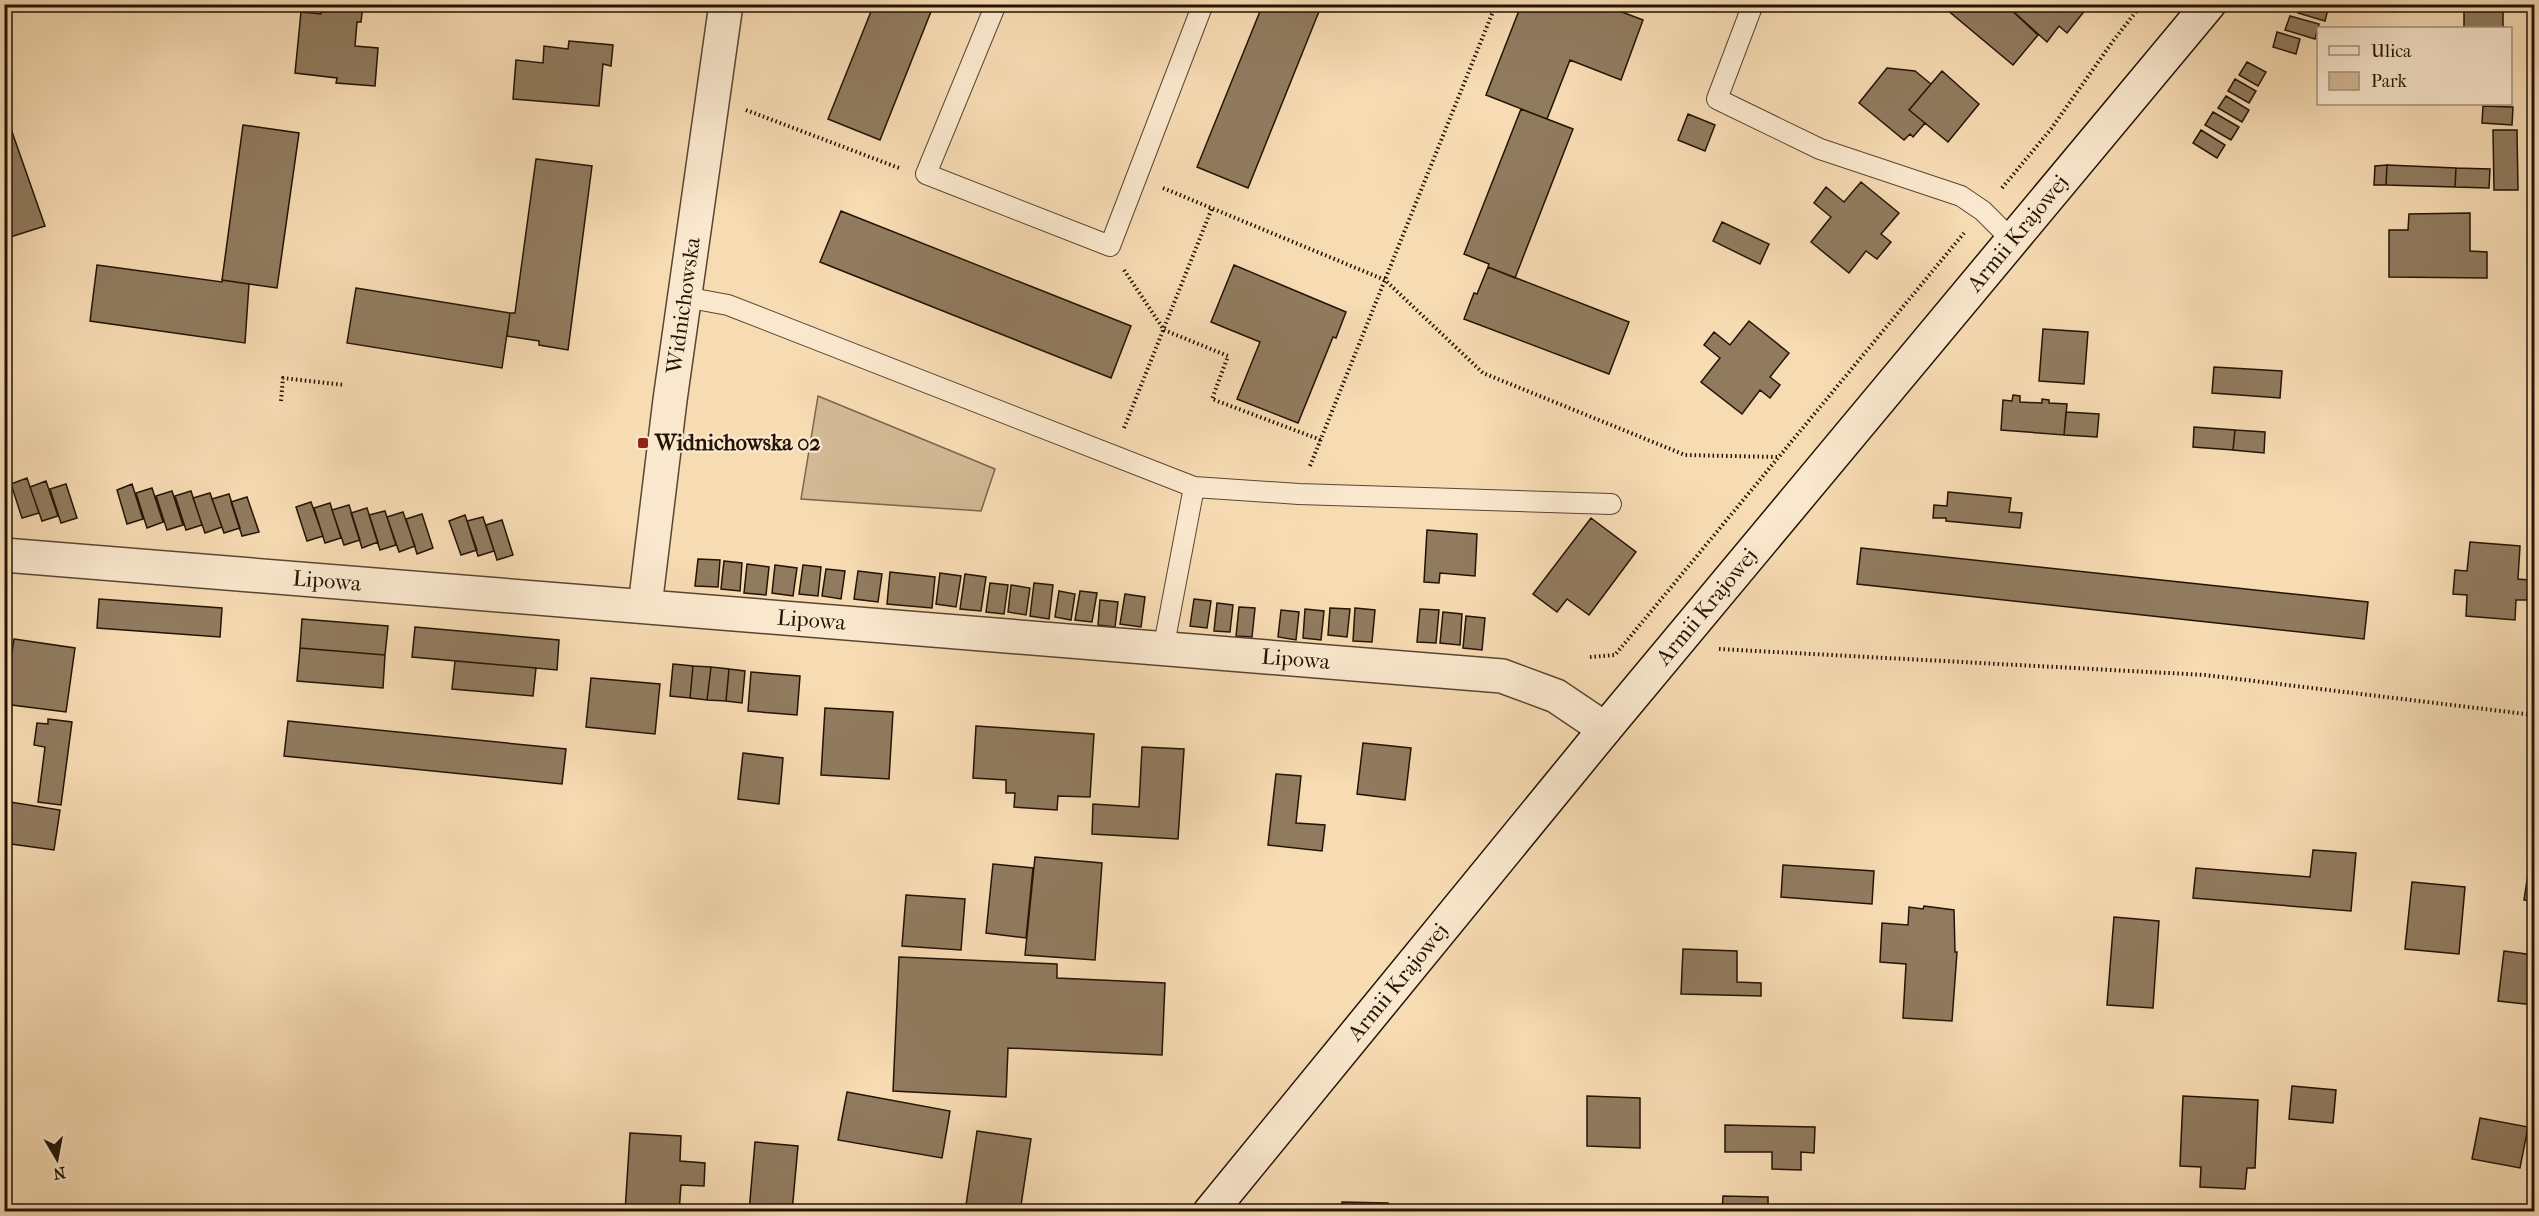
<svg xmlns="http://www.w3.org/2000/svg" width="2539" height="1216" viewBox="0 0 2539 1216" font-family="'IM FELL French Canon',serif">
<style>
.green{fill:#d3b995;stroke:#7a664d;stroke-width:1.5}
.building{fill:#917b5f;stroke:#221405;stroke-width:1.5}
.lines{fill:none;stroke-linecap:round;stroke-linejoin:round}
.lane-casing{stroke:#574630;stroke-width:22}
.street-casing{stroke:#574630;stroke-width:36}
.secondary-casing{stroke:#221405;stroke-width:36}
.path{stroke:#221405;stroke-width:4;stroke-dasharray:1.5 3;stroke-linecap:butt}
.lane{stroke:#fae8ce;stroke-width:20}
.street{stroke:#fae8ce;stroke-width:33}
.secondary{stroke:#fae8ce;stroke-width:33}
.poi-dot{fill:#8f2418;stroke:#fae8ce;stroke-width:2}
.labels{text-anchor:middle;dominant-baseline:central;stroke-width:4.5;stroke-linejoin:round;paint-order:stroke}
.street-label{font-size:22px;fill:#221405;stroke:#fae8ce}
.poi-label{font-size:22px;font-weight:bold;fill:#221405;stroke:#fae8ce;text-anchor:start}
</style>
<rect width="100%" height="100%" fill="#f7dbb3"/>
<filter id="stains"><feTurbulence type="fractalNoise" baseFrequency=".00333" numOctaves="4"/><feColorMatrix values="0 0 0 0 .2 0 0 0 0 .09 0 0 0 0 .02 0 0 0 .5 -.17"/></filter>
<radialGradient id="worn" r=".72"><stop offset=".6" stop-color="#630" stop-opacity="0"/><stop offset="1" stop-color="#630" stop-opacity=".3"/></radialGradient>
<path class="green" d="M818,396l177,73 -14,42 -180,-12z"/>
<path class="building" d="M322,4h41l-2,18h-4l-2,24 23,2 -3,38 -39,-3 1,-5 -42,-5 6,-61 20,2z
M874,4h60l-54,136 -52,-21z
M1263,4h59l-74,184 -51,-21z
M1517,4h84l42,16 -22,60 -51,-20 -23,59 -61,-24 34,-87z
M1696,4h22l-3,8z
M1940,4h65l33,31 -25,30z
M2005,4h85l-23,29 -8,-7 -12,16z
M2300,4l29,1 -4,16 -27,-8z
M2370,4h27l-2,8z
M2464,4h39v24h-39z
M2290,16l29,8 -4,15 -30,-9z
M2277,32l23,7 -4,15 -23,-7z
M569,41l44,4 -2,21 -8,-2 -4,42 -86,-7 3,-39 27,3 1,-17 24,3z
M2247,62l19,10 -8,14 -19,-11z
M1887,68l28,3 16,13 -22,26 16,13 -12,14 -3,-3 -6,6 -45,-37z
M1942,71l37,33 -31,38 -39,-32z
M2235,79l21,12 -7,12 -21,-12z
M2226,96l23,14 -7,12 -24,-14z
M2483,106l30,1 -1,18 -30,-2z
M4,109l41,117 -41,13z
M1521,109l52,20 -58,149 -27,-11 1,-3 -25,-10z
M2213,112l26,15 -8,13 -26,-15z
M1688,114l27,11 -10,26 -27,-11z
M243,125l56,8 -22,155 -55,-8z
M2201,130l24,15 -8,13 -24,-15z
M2493,130h24l1,60h-24z
M536,159l56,7 -24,184 -29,-5v-4l-32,-5 3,-23h5z
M2387,165l69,3 -1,19 -69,-2z
M2387,165l-1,20h-12l1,-19z
M2456,168l34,1 -1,19 -34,-1z
M1861,182l38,31 -18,21 10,8 -14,17 -11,-8 -17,22 -38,-31 20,-25 -17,-14 12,-16 18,15z
M841,211l290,115 -20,52 -291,-116z
M2470,213v38l17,1v26l-98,-1v-47h19l1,-16z
M1722,222l47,22 -9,20 -47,-23z
M97,265l125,17v-2l27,4 -4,59 -155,-22z
M1234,265l112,47 -10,26 -3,-1 -35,86 -61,-24 23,-57 -49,-20z
M1488,267l141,55 -20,52 -145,-55 10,-26 3,1z
M356,288l154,25 -8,55 -155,-25z
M1749,321l40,32 -19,24 10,8 -10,13 -10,-8 -18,24 -41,-32 19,-24 -16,-13 10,-13 16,13z
M2043,329l45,3 -4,52 -45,-3z
M2214,367l68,4 -2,27 -68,-5z
M2013,395l7,1v6l22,1v-4l7,1v3l18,1 -3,31 -63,-5 2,-30 9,1z
M2066,412l33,2 -2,23 -33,-2z
M2194,427l41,3 -2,20 -40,-3z
M2235,430l30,2 -1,21 -31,-3z
M27,478l12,35 -17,5 -11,-34z
M46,481l12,35 -16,5 -12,-34z
M66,484l11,34 -16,5 -11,-34z
M132,484l11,35 -16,5 -10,-34z
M152,488l11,34 -16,6 -11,-35z
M172,491l11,34 -16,5 -11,-34z
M191,491l11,34 -16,5 -11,-34z
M1948,492l63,6 -2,14 13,1 -2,15 -74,-7v-3h-13l1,-13 13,1z
M210,493l12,34 -17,6 -12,-35z
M229,494l11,34 -16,5 -12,-34z
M247,497l12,35 -17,4 -11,-34z
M311,502l12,34 -16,5 -11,-34z
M330,503l11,35 -16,5 -11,-35z
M349,505l11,35 -16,5 -12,-35z
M367,508l11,34 -16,6 -11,-35z
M385,511l11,34 -16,5 -11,-35z
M403,512l12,34 -16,6 -12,-35z
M422,514l11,34 -16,6 -11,-35z
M465,515l12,35 -16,5 -12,-34z
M483,517l11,34 -16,5 -11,-35z
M1591,518l45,34 -47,63 -22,-16 -10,13 -24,-18z
M502,520l11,35 -16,5 -11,-35z
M1427,530l50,4 -2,42 -35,-3 -1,10 -15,-1z
M2470,542l50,4 -2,33 10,1 -1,20h-11l-1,20 -49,-4 1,-21 -14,-1 2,-24 12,1z
M1861,548l507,54 -4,37 -507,-55z
M698,559l22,1 -2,27 -23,-1z
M724,561l18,2 -2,28 -19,-2z
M747,564l22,3 -3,28 -22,-2z
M775,565l22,3 -4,28 -21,-3z
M803,565l18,2 -3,29 -19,-2z
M826,569l19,2 -4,28 -19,-3z
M858,571l24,3 -4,28 -24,-3z
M890,572l45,5 -3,31 -45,-4z
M940,573l21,3 -5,31 -20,-3z
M965,574l21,3 -5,34 -21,-2z
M990,583l18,2 -4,29 -18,-2z
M1034,583l19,2 -4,34 -19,-3z
M1011,585l19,3 -4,27 -18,-3z
M1059,591l16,3 -4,26 -16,-3z
M1080,591l17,2 -5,29 -17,-2z
M1125,594l20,3 -4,30 -21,-3z
M99,599l123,9 -2,29 -123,-9z
M1194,599l17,2 -4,27 -17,-2z
M1100,600l18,2 -3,25 -17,-2z
M1217,603l16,2 -3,27 -16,-1z
M1239,607l16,1 -3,29 -16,-1z
M1330,608l20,1 -3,28 -19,-2z
M1355,608l20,2 -3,32 -19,-1z
M1305,609l19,2 -3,29 -18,-2z
M1420,609l19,1 -3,33 -19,-1z
M1281,610l18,2 -3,28 -18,-3z
M1443,612l19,2 -2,31 -20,-2z
M1466,616l19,2 -3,32 -19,-2z
M302,619l86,7 -3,29 -85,-7z
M415,627l144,13 -2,30 -145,-13z
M14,639l61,9 -9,64 -62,-8z
M300,648l85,7 -2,33 -86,-7z
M455,661l81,7 -3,28 -81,-7z
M673,664l20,2 -3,32 -20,-2z
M693,666l18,1 -4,33 -17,-2z
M711,667l18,2 -3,32 -19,-1z
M729,669l16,2 -3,32 -16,-2z
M751,672l49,4 -3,39 -49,-4z
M591,678l69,6 -5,50 -69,-7z
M825,708l68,4 -4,67 -68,-4z
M48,719l24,3 -11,83 -23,-3 7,-55 -11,-2 3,-22 11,1z
M288,721l278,28 -4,35 -278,-28z
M976,726l118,8 -4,63 -32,-1 -1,14 -43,-3 1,-14h-9v-13l-33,-2z
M1363,743l48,5 -6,52 -48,-6z
M1142,747l42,2 -6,90 -86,-5 1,-30 46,3z
M743,753l40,5 -4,46 -41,-5z
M1276,774l25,2 -5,47 29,2 -3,26 -54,-6z
M4,801l56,9 -6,40 -50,-7z
M2313,850l43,3 -5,58 -158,-13 3,-30 114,9z
M1035,857l67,6 -7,97 -70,-5z
M993,864l40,4 -7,70 -40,-5z
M1783,865l91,6 -2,33 -91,-7z
M2534,869v33l-10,-2 4,-26h6z
M2412,882l53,5 -6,67 -54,-5z
M906,895l59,4 -4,51 -59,-4z
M1924,906l30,4 1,42h2l-5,69 -49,-3 3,-54 -26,-2 2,-39 26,2 1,-18 14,2z
M2114,917l45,4 -6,87 -46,-3z
M1683,949l54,2v31l24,1v13l-80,-2z
M2504,951l30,4v50l-36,-4z
M899,957l158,7v14l108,5 -3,72 -154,-7 -2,49 -113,-6z
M2292,1086l44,4 -3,33 -44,-4z
M847,1092l103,19 -8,47 -104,-18z
M1587,1096l53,2v50l-53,-2z
M2183,1096l75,4 -3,68h-8l-2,21 -45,-2 1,-20 -21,-1z
M2480,1118l48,9 -8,41 -48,-9z
M1725,1125l90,2 -1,26 -13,-1v18l-29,-1v-17h-47z
M977,1131l54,8 -11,73h-55z
M630,1133l51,3 -1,25 25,2 -1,23 -23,-1 -2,27h-54z
M755,1142l43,4 -6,66h-43z
M1723,1196l45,1v15h-46z
M1342,1202l46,1v9h-47z"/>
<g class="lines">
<defs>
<path id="lane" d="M996,4l-70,170 184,72 93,-242
M1753,4l-36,95 103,50 141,47 22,15 29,29
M685,297l43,8 466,182 105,7 312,10
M1163,650l31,-163"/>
<g id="street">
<path id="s1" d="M4,555l1498,121 54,20 49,33"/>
<path id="s2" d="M645,606l25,-206 56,-396"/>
</g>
<g id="secondary">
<path id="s3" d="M1210,1212l395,-483 604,-725"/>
</g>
</defs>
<use href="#lane" class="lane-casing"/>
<use href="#street" class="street-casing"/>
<use href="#secondary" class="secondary-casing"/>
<path class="path" d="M746,110l153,58
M1163,188l222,92 98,93 202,82 92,2
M2002,188l49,-59 62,-88 29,-37
M1124,270l40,60 64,26 -16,43 109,41
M281,401l2,-23 61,7
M1124,428l88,-220
M1310,466l186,-462
M1719,649l486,26 329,40
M1590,657l25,-2 349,-422
M2531,1212l3,-11"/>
<use href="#lane" class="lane"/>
<use href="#street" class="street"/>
<use href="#secondary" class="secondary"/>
</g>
<rect class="poi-dot" x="637" y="437" width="12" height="12" rx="3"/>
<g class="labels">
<g class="street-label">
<text stroke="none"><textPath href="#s3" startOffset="1269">Armii Krajowej</textPath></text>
<text stroke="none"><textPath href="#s2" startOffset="303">Widnichowska</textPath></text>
<text stroke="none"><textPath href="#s1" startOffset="324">Lipowa</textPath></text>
<text stroke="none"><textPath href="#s3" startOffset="783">Armii Krajowej</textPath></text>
<text stroke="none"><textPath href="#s1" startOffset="810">Lipowa</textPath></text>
<text stroke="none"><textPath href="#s1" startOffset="1296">Lipowa</textPath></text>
<text stroke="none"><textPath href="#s3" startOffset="297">Armii Krajowej</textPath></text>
</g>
<g class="poi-label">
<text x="655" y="443">Widnichowska 02</text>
</g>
</g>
<rect width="2539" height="1216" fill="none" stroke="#f7dbb3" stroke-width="24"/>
<rect x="6" y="6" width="2527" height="1204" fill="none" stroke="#221405" stroke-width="3"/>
<rect x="12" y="12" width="2515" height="1192" fill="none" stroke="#221405" stroke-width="1.5"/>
<rect x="2317" y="27" width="195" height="78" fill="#fae8ce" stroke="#a4937e" stroke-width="1.5"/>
<rect x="2329" y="46" width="30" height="9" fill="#fae8ce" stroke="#a4937e" stroke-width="1.5"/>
<text x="2371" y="57" font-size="18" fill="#221405">Ulica</text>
<rect x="2329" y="72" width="30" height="18" fill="#d3b995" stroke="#a4937e" stroke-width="1.5"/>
<text x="2371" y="87" font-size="18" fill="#221405">Park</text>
<g transform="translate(57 1159) rotate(170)" stroke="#fae8ce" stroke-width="4.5" paint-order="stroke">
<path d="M0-4.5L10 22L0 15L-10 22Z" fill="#221405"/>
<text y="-9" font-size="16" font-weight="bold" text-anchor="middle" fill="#221405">N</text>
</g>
<rect width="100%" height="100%" filter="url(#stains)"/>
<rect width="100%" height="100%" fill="url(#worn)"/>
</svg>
